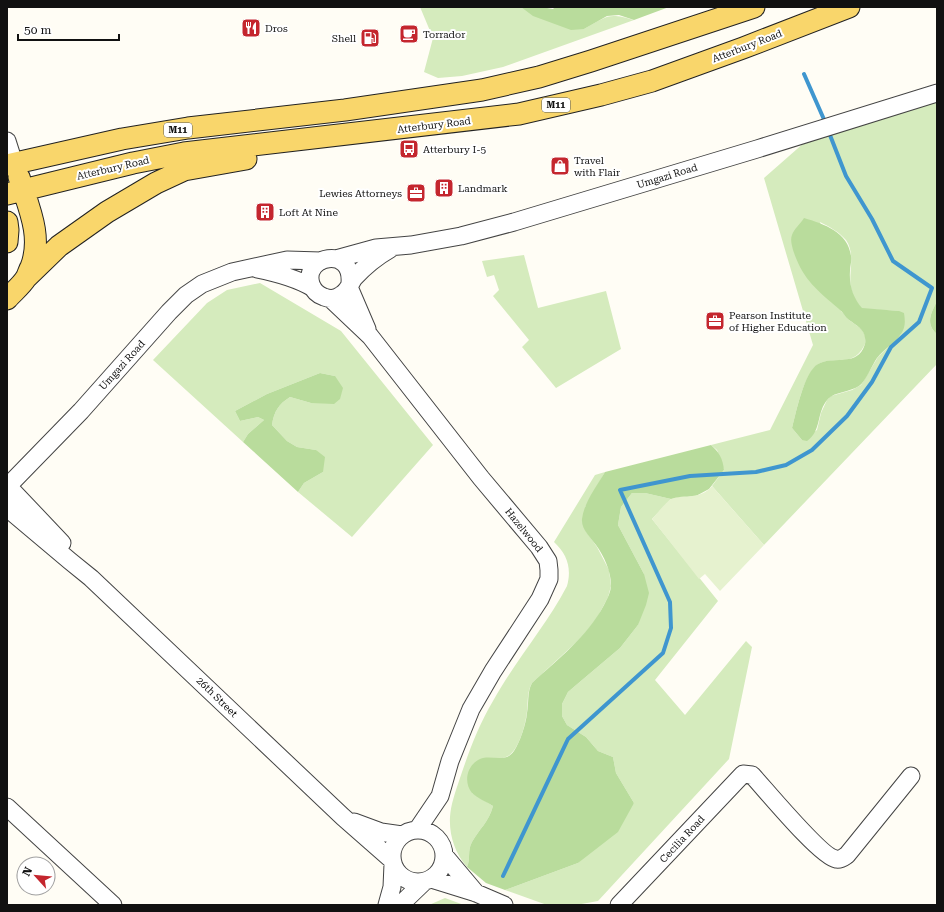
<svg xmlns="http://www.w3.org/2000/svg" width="944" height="912" viewBox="0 0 944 912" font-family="'Roboto Serif',serif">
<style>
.green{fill:#d5ebbd;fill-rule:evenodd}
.forest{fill:#b9dc9c}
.pitch{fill:#e6f2cf}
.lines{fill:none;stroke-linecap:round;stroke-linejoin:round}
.stream{stroke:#3f96cf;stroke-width:4}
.minor-casing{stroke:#444;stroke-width:19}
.major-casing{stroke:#222;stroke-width:23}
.minor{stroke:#fff;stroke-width:17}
.major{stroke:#f9d66b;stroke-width:21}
.labels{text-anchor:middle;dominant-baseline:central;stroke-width:4;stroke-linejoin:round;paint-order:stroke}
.shield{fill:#fff;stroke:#585858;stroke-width:1}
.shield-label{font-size:9px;font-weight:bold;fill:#111}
.poi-label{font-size:10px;fill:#111;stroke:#fff;text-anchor:start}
.street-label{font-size:10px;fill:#111;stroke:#fff}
</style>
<rect width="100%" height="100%" fill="#fffdf5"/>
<path class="green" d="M420,7h101l63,22c23,-13 24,-17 50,-9l-131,47 -41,9 -24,2 -14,-6 9,-34z
M937,102v199c-6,12 -12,23 0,33v30l-173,181 -52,-59 12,-16 -7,-20 -6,-5 59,-15 43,-85 -49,-167 41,-36zM820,222c10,5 19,10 26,18 10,14 2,34 5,49 2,8 6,14 11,20l37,2 2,23 -23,23 -17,28 -9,5 -21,6 -4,4 -6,13 -4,17 -15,10 -10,-12c5,-19 10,-48 24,-62 12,-12 36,4 48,-20 3,-5 2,-12 -3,-17 -3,-3 -8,-6 -12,-9 -3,-3 -5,-6 -8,-9z
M524,255l14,53 68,-17 15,58 -65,39 -34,-41 7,-7 -36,-44 6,-6 -5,-15 -7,2 -5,-16z
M260,283l81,48 92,114 -81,92 -54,-45 6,-9 19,-11 -7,-22 -19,-3 -10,-6 -15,-16c2,-14 7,-21 18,-28l21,6 24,-27 -15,-3 -53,21 -32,17 5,10 18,-4 6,3 -16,14 -5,8 -90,-82 54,-57 20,-13z
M605,472l-20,35v23l12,17 12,23 2,16 -3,11 -11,21 -15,19 -50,46c-5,8 -4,19 -5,28 -1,12 -8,39 -19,45 -7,4 -15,2 -22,2l-14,35 21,13c-4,16 -14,23 -21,36 -5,9 -1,16 -5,25 -12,-14 -18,-32 -17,-50 1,-13 5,-24 9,-36 9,-27 19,-55 34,-80 22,-40 53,-75 74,-115 5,-18 0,-32 -13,-44l41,-67z
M632,493h13l26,6 -19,20 66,82 -63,79 30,35 61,-74 6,6 -23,112 -131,142 -22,4h-29l-42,-15 73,-27 56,-60 -18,-30 -3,-16 -15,-6 -12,-14 -19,-12 -5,-9v-12l6,-12 7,-6 45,-38 18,-23 6,-51 -26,-49 3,-18z
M445,898l19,7h-35z"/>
<path class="forest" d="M521,7h20l12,2 2,-2h114l-35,13 -15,-5 -12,1 -23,13 -13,1 -38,-14z
M804,218c20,6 44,14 47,38 1,5 -1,10 -1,15 -1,15 3,26 12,37l37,3 5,2c1,7 2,14 -3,21 -6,9 -17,15 -24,24 -5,7 -11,23 -18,28 -9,6 -25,6 -31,13 -12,13 -6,32 -21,42l-5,-1 -10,-12c4,-15 12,-56 26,-64 14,-8 36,2 45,-15 2,-4 3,-7 2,-11 -1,-9 -9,-13 -16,-18 -4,-3 -6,-8 -10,-11 -23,-20 -36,-29 -46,-59 -1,-5 -3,-10 -1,-15 2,-6 9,-12 12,-17z
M937,301v33c-12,-10 -6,-21 0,-33z
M320,373l15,3 8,12 -3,11 -6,5 -23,-1 -21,-6c-11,7 -16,14 -18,28l15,16 10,6 19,3 9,7 -2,15 -19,11 -6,9 -55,-50 5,-8 16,-14 -6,-3 -18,4 -5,-10 32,-17z
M711,445c8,7 12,14 13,25l-15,19 -13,7 -25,3 -26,-6h-13l-11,14 -3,18 26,49 5,19 -3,12 -8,20 -18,23 -45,38 -7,6 -6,12v12l5,9 19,12 12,14 15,6 3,16 18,30 -16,29 -40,31 -73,27 -19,-7 -19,-16c4,-9 0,-16 5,-25 7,-13 17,-20 21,-36 -6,-4 -16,-8 -21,-13 -9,-11 -5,-28 8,-34 11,-5 25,5 34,-8 6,-9 12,-27 13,-38 2,-10 0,-21 5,-30 26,-24 55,-46 72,-78 3,-6 7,-13 7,-20 0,-14 -7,-29 -15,-40 -5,-7 -15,-16 -14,-26 2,-17 15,-33 23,-47z"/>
<path class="pitch" d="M712,486l52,59 -44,46 -15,-17 -6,5 -47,-60c4,-4 14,-17 19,-20 13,-5 30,1 41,-13z"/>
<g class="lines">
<path class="stream" d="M804,74l22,50
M503,876l65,-137 95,-86 8,-25 -1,-26 -50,-112 70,-14 66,-4 30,-7 26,-15 35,-34 25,-34 19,-35 28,-25 13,-34 -39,-27 -21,-42 -26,-43 -18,-46"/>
<defs>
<path id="minor" d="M7,141l7,22
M336,259l40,-11 35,-3 50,-9 53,-14 243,-73 180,-56
M257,269c20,4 39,9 56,19
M350,283c3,-38 -48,-27 -39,1 2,6 7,11 13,13 5,2 12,2 17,-2 7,-4 9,-11 13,-17 11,-12 22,-21 36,-29
M349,287l18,42
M331,299l39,37 111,142 58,69 9,14 1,9v9l-9,20 -47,72 -22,38 -21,52 -10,35 -23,34
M7,485l55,58
M7,508l63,53 21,17 252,239 49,43
M9,510l-2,-11 1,-13 73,-75 88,-99 17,-17 16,-11 30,-12 55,-12 34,1
M7,807l106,98
M354,822l27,10 21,3
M392 856a26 26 0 1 1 52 0a26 26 0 1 1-52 0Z
M444,855l32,38
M431,879l45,14 28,12
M387,905l5,-18 1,-23
M400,905l25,-24
M619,905l124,-131 9,1c13,14 69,82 84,84 5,1 8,-2 11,-4l64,-79"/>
<path id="major" d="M7,165l115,-26 66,-11 157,-18 137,-20 57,-13 52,-16 163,-54
M7,194l126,-31 51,-10 335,-39 82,-19 51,-14 91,-33 106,-41
M7,222l1,8 -1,12
M26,278l33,-32 48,-34 49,-29 28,-13 62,-11
M7,299c6,-7 14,-13 19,-21 2,-3 3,-8 5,-11 12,-31 -3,-61 -12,-90"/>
</defs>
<use href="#minor" class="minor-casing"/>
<use href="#major" class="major-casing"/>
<use href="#minor" class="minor"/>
<use href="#major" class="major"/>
</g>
<defs>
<symbol id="restaurant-square" viewBox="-11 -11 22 22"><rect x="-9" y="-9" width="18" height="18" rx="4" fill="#c4262e" stroke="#fff"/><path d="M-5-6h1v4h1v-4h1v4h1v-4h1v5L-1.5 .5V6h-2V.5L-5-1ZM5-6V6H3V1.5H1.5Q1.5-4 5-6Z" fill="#fff"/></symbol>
<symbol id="cafe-square" viewBox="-11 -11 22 22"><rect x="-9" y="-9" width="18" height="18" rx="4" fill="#c4262e" stroke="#fff"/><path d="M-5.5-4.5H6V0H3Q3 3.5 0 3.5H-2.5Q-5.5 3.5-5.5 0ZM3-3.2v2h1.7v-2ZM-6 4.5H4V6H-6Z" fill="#fff"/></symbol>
<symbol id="fuel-square" viewBox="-11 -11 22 22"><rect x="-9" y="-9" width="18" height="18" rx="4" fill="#c4262e" stroke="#fff"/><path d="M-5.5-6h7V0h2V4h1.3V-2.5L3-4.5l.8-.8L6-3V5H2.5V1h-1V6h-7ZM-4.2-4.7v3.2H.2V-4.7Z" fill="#fff"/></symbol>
<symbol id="bus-square" viewBox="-11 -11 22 22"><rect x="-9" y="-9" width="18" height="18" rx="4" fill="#c4262e" stroke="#fff"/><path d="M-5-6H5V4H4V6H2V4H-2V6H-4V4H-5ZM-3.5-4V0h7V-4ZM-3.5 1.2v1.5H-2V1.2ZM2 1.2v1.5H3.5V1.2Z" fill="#fff"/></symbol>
<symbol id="shop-square" viewBox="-11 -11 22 22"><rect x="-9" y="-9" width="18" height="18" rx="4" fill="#c4262e" stroke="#fff"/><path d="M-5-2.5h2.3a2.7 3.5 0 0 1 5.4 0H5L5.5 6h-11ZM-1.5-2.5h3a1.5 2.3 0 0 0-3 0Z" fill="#fff"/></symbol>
<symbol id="building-square" viewBox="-11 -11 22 22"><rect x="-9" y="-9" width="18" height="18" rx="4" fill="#c4262e" stroke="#fff"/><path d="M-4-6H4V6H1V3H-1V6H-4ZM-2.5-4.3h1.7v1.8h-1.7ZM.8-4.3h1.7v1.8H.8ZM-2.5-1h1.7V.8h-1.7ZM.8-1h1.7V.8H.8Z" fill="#fff"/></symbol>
<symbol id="office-square" viewBox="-11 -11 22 22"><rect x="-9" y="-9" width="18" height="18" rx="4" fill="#c4262e" stroke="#fff"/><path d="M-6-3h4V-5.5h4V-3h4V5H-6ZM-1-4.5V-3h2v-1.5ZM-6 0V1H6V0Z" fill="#fff"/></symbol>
</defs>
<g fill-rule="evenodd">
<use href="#restaurant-square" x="240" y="17" width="22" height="22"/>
<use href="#cafe-square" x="398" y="23" width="22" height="22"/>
<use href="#fuel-square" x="359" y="27" width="22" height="22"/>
<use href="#bus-square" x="398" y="138" width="22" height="22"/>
<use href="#shop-square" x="549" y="155" width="22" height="22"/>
<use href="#building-square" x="433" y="177" width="22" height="22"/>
<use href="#office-square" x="405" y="182" width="22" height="22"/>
<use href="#building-square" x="254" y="201" width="22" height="22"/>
<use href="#office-square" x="704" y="310" width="22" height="22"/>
</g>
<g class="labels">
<g class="shield">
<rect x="542" y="98" width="28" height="14" rx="3"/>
<rect x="164" y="123" width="28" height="14" rx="3"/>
</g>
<g class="shield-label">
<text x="556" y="105">M11</text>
<text x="178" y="130">M11</text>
</g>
<g class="poi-label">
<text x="265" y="28">Dros</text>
<text x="423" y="34">Torrador</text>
<text x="356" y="38" text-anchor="end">Shell</text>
<text x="423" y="149">Atterbury I-5</text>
<text x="574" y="160">Travel<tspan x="574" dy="12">with Flair</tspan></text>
<text x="458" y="188">Landmark</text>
<text x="402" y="193" text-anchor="end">Lewies Attorneys</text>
<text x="279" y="212">Loft At Nine</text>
<text x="729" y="315">Pearson Institute<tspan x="729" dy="12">of Higher Education</tspan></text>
</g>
<g class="street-label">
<text transform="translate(747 46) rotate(-21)">Atterbury Road</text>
<text transform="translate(434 125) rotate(-7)">Atterbury Road</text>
<text transform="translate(113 168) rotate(-13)">Atterbury Road</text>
<text transform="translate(667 176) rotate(-17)">Umgazi Road</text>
<text transform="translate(122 365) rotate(-48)">Umgazi Road</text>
<text transform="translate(524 530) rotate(51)">Hazelwood</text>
<text transform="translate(217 697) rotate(44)">26th Street</text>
<text transform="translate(682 839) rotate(-47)">Cecilia Road</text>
</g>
</g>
<rect width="944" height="912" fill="none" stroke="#111111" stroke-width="16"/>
<g transform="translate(36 876) rotate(297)"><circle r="19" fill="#ffffff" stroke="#a0a0a0"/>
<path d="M0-3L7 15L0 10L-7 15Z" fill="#c4262e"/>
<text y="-6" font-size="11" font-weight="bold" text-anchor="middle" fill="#111111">N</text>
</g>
<path d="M18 34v6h101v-6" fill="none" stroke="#111111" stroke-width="2"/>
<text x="24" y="34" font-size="12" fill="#111111" stroke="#ffffff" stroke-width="3" paint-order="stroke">50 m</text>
</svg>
